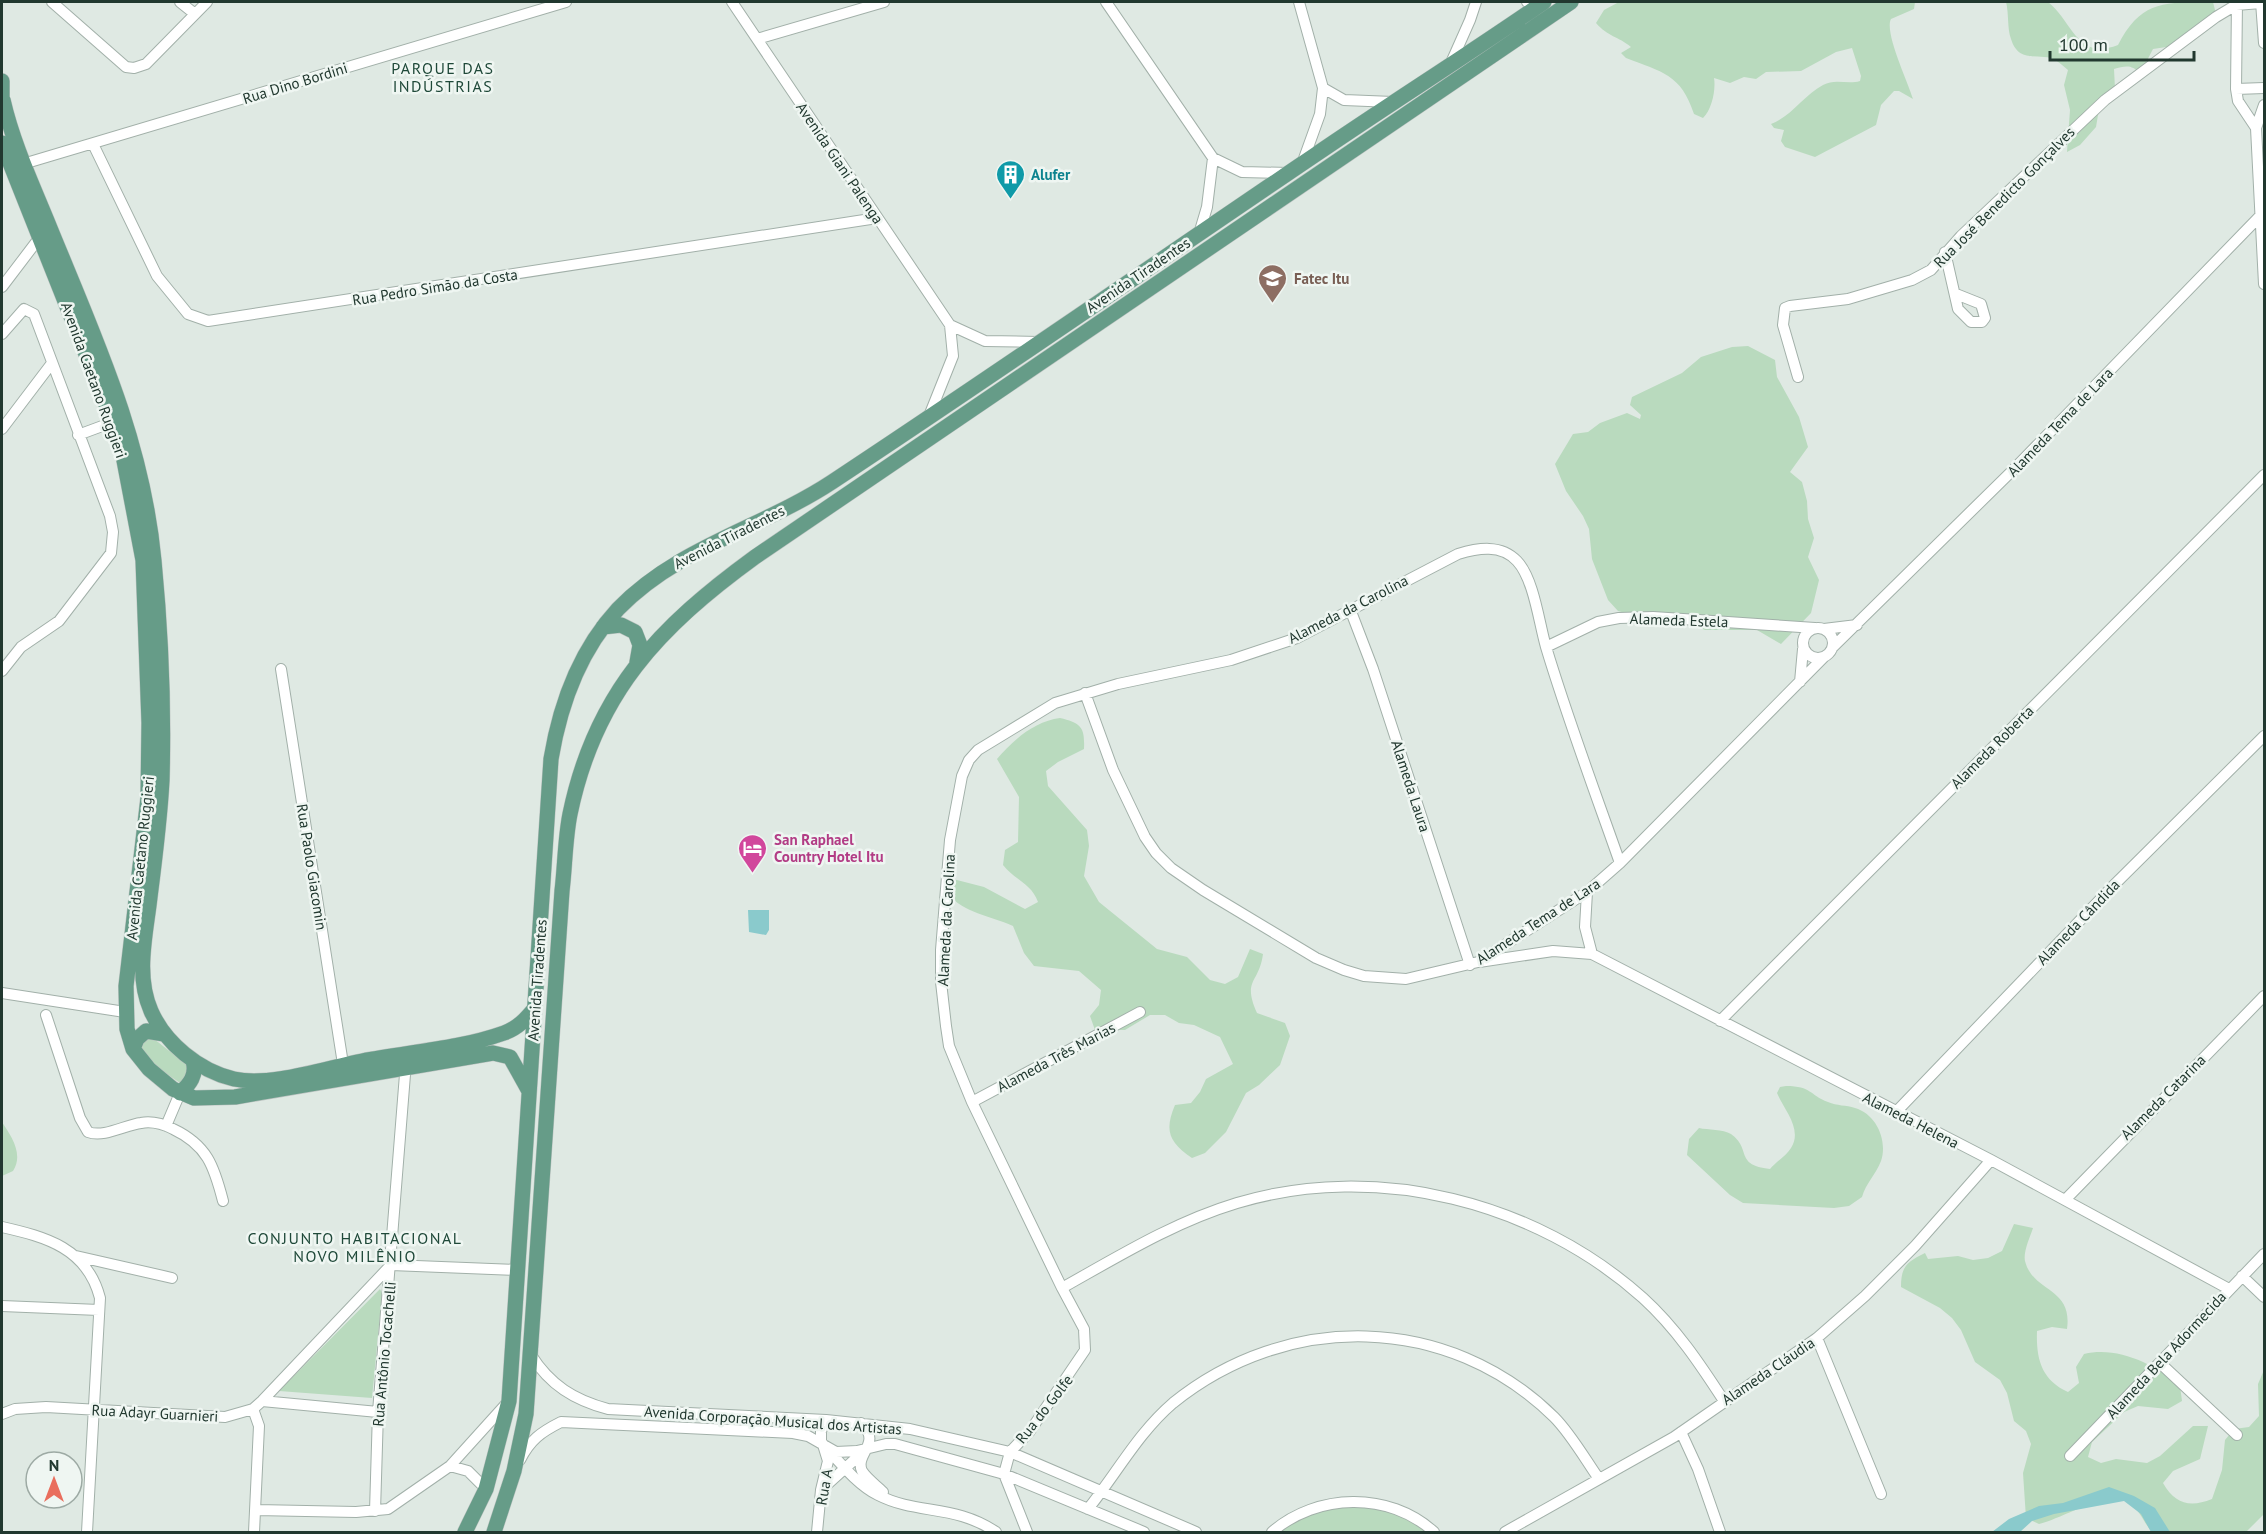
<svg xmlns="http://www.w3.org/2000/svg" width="2266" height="1534" viewBox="0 0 2266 1534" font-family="'PT Sans',sans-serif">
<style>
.green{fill:#b9dabe}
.water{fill:#8acacc}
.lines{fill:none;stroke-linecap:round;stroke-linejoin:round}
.minor-casing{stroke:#a2b0a9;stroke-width:12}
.primary-casing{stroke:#bcc3c1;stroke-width:16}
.minor{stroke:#fff;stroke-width:10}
.primary{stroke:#669c88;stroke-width:15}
.labels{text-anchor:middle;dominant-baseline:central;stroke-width:5;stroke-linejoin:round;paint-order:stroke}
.street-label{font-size:15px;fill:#21382f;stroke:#eff6f2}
.culture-label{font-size:15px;font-weight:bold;fill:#0d838f;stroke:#eff6f2;text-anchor:start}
.education-label{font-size:15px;font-weight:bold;fill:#785e54;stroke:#eff6f2;text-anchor:start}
.hotel-label{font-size:15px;font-weight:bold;fill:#b23c85;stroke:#eff6f2;text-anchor:start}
.neighbourhood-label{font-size:16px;letter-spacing:1.5px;fill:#1f4939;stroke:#eff6f2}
</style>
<rect width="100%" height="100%" fill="#dfe9e3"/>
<path class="green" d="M1619,2h296l-1,7 -23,10c-7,13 17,63 22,80l-14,-8h-5l-13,14 -5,20 -61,32 -30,-10 -4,-6 3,-11 -10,-2 -3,-4c21,-8 33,-29 52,-39 13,-7 24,0 37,-4l1,-5 -9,-28 -16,4 -35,19 -35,1 -10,7 -12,-2 -14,6 -16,-5c2,11 -2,32 -11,40l-9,-4c-13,-40 -32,-42 -68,-56l-5,-5 10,-6c-13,-11 -23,-10 -35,-24l8,-13z
M2006,2h42c25,20 29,59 70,43 23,-45 47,-43 95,-43l3,12 -43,32 -20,3 -13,25c-8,-10 -15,-8 -26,-5l1,20 -16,20 -3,18 -16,18 -13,7 3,-42 -6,-25 4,-15c-7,-6 -14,-13 -24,-13 -15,-1 -27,1 -33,-18 -4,-11 -2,-26 -5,-37z
M1748,346l27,14 2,17 22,40 9,30 -18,25 12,10 5,19 1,18 6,19 -6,19 11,23 -8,33 -30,31 -24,-14h-52l-27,-12 -45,-3 -15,-4 -10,-11 -16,-41 -3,-30 -6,-13 -17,-25 -11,-27 18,-30 15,-2 12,-9 27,-10 13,6 1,-4 -11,-10 2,-8 50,-24 19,-16 31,-10z
M1060,718c21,5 25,9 24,31l-26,13 -12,9 2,15 39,44 2,16 -5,30 15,26 58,47 30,8 23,23 15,4 13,-7 12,-28 13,5c-4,30 -21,25 -6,59l28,10 5,13 -10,29 -21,20 -13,8 -20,39 -21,21 -13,5c-23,-16 -28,-27 -17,-53l16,-2 9,-11 6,-13 27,-15 -13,-27 -26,-12 -15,-2 -14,-8h-15l-25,15h-30l-5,-14 9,-11 2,-15 -22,-19 -45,-5 -10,-13 -11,-27c-24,-11 -48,-12 -66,-33l6,-14 31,8 41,22 13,-7c-7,-19 -22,-21 -35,-37l2,-15 13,-8 1,-45 -22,-38c16,-19 38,-38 63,-41z
M153,1038c8,7 36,27 38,32l-11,13 -26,-18 -13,-16 3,-9z
M1786,1086c26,0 23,9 42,16 9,4 18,3 27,6 21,6 33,32 26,53 -5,13 -15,22 -19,36l-13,9 -15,2 -91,-5 -13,-8 -43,-40 2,-16 10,-11c9,2 24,1 32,6 21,15 3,31 39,35 6,-7 17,-14 21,-21 12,-19 -7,-38 -14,-55l3,-6z
M2,1122c9,14 22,32 11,49l-11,5z
M2014,1224l19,4c-3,9 -10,24 -8,33 8,32 48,26 42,68l-15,-2 -15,4c-1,27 4,49 31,61l11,-9 -3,-16 8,-13c34,-8 70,10 96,32l2,15 -14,8 -30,-3 -14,6 -32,30 -4,15 13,6 15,-4 31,4 13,-7 33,-30h15l-8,33 -27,12 -10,12c12,21 27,25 49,16l10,-29 3,-30 9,-11 15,-2 10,-11 -1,-32 6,-14v144l-18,18h-94c-8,-9 -12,-22 -23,-29 -21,-14 -67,16 -90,21l-13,-6 -3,-45 8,-29 -5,-13 -12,-10 -7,-28 -7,-13 -25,-18 -14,-32 -9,-12 -12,-10 -39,-21c0,-21 6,-25 24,-34l3,6 30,-3 15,4 15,-2 14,-7z
M380,1289l2,4 -10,105 -93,-7z
M1359,1505l36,8 33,19h-149c23,-20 50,-24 80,-27z"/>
<path class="water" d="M748,910h21v20l-3,5 -17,-3z
M2109,1487l25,9 21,12 15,24h-19l-10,-18 -17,-13 -70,13 -22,7 -12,11h-28l17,-13 30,-13 24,-3z"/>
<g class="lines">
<defs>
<path id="minor" d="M52,2l74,65 8,1 12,-4 61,-62
M180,2l15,12
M732,2l218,323 3,31 -24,60
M1106,2l107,156 29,14 47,1
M1299,2l24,86 -3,26 -18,50
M1527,2l15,1
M2237,2l-1,87 2,12 18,27
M2261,2l3,41
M757,39l127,-37
M1450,65l20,-45 6,-18
M1323,88l21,12 49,2
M2236,89l28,-1
M2264,105l-8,23 8,156
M93,144l64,132 31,38 20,7 669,-103
M23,164l543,-162
M1199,234l8,-27 6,-49
M1945,252l13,57 13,13h11l3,-4 -4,-14 -25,-10
M2,287l38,-50
M950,325l35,16 53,1
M2,334l22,-25 10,5 76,202 3,16 -2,21 -52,68 -38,26 -19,24
M1798,377l-15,-52 2,-17 5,-2 58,-7 64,-19 19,-10 30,-34 144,-136 111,-83 20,-12 25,-2
M2,429l50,-66
M78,435l35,-13
M1350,609l23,60 97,296
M1803 643a15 15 0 1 1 30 0a15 15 0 1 1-30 0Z
M1824,629l33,-4
M1546,647l52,-25 21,-4 34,-1 162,11
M1832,648l182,-179 246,-253
M281,669l62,395
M1800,682l3,-33
M1085,693l28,77 32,67 11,16 15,15 32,22 113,68 28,12 20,6 42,3 72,-17 109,-70 33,-29 204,-206
M1620,863c-25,-71 -52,-143 -74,-216 -7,-24 -12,-68 -29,-86 -16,-17 -39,-13 -59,-7l-161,84 -66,22 -113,24 -63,19 -77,47 -9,10 -7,16 -12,64 -9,110v32l5,44 3,20 23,56 90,186c57,-32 112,-66 175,-85 140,-42 299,-1 406,95 33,30 57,66 81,103
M1587,892l-2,35 7,27
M1479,962l74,-11 39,3 399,206 238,129
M2,993l123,19
M46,1015l34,103 8,14c16,6 37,-7 53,-9 11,-2 22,1 32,6 34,16 41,37 50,72
M1720,1021l544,-546
M972,1102l168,-90
M1896,1112l220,-229 148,-147
M166,1126l14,-33
M2065,1200l199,-204
M2,1227c44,10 85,21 98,71l-13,234
M76,1256l96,22
M391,1265l127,5
M2242,1276l22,21
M2,1306l97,4
M1817,1338l64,156
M531,1355c19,30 43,45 77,54l218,11 84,9 100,23 186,80
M2160,1363l77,72
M262,1401l116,11
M253,1409l6,17 -5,106
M2,1414l13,-5 31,-2 179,10 28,-8 9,-8 129,-136
M826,1420l-5,11v11c17,18 35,42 57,53 39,20 77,9 118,37
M861,1423c22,20 -7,31 1,48 5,8 14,14 21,21
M1681,1432l17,37 22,63
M2070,1456l194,-202
M520,1460c10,-20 21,-28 41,-38l232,11 15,3 28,16 21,-1 29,-7h9l109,30 140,58
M450,1466l18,5 18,18
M821,1490l42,-38
M1088,1509c29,-36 50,-76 85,-106 114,-92 275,-90 381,14 17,17 31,42 45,62
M256,1510l100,2 32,-3 62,-43 56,-62
M375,1511l3,-99 28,-350
M817,1532l4,-42 7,-29 -4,-13
M1027,1532l-23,-58 6,-22 20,-21 55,-81 -1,-21 -22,-41
M1272,1532c45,-39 117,-41 162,0
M1505,1532l169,-95 143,-99 48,-42 50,-50 76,-86"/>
<path id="primary" d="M2,81v21
M3,100c10,44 30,86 47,128 45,110 93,213 104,333 7,72 10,147 8,219 -2,39 -7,78 -12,117 -4,37 -15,78 1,114 14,32 48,60 83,68 36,8 92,-11 128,-18 46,-9 97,-12 142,-28 14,-5 22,-14 31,-25
M2,143l111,279 9,28 21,110 6,163 -1,75 -22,188 1,43 6,20 16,20 24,20 21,9 41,-1 258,-44 17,4 19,34
M603,627l18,-2 14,7 5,13 -3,17
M133,1049l4,-10 9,-8 18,3
M180,1093c10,-9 17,-18 13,-32
M465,1532l21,-43 23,-88 42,-642c9,-54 29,-109 67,-150 60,-62 144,-81 214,-127 162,-107 322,-218 483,-327 76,-52 154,-101 229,-153
M494,1532l20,-61 12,-57 36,-523c3,-25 3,-52 8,-77 25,-121 89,-187 185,-257l816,-555"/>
</defs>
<use href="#minor" class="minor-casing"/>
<use href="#primary" class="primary-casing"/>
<use href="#minor" class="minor"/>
<use href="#primary" class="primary"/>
</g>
<defs>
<symbol id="building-pin" viewBox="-11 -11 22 30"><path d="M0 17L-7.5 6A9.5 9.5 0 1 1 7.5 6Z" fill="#0f9aa8" stroke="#eff6f2"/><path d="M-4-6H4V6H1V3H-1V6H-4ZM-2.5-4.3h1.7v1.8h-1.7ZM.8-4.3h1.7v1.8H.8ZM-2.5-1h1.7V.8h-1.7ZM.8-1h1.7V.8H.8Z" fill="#fff"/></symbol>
<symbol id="university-pin" viewBox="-11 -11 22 30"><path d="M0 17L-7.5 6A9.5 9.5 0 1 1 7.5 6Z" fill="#8d6e63" stroke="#eff6f2"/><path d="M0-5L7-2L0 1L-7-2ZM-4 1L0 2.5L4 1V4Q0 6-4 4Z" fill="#fff"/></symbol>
<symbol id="hotel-pin" viewBox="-11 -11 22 30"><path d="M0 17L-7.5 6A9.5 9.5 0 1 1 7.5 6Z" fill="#d1479c" stroke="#eff6f2"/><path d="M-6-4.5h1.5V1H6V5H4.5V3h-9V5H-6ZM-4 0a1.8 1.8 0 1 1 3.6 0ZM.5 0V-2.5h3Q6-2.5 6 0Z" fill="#fff"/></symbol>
</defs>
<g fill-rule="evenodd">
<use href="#building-pin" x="994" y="158" width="33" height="45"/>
<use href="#university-pin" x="1256" y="262" width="33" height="45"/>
<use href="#hotel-pin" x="736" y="832" width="33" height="45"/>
</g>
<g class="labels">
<g class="street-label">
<text transform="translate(295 83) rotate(-17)">Rua Dino Bordini</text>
<text transform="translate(840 163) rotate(56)">Avenida Giani Palenga</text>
<text transform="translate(2004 197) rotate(-45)">Rua José Benedicto Gonçalves</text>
<text transform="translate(1138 275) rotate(-34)">Avenida Tiradentes</text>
<text transform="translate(435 287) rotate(-9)">Rua Pedro Simão da Costa</text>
<text transform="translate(94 380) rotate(70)">Avenida Caetano Ruggieri</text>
<text transform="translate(2060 422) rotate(-46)">Alameda Tema de Lara</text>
<text transform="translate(729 537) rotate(-27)">Avenida Tiradentes</text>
<text transform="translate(1348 609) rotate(-27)">Alameda da Carolina</text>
<text transform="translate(1679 620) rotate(2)">Alameda Estela</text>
<text transform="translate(1992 747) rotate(-45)">Alameda Roberta</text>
<text transform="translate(1411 786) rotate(72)">Alameda Laura</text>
<text transform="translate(140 858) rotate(-84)">Avenida Caetano Ruggieri</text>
<text transform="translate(312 867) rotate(81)">Rua Paolo Giacomin</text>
<text transform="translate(946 920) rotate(-87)">Alameda da Carolina</text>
<text transform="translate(1538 921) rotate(-33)">Alameda Tema de Lara</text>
<text transform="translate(2078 922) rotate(-46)">Alameda Cândida</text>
<text transform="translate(537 980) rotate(-86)">Avenida Tiradentes</text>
<text transform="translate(1056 1057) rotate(-28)">Alameda Três Marias</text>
<text transform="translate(2163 1097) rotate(-45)">Alameda Catarina</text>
<text transform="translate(1911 1120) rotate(27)">Alameda Helena</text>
<text transform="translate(384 1354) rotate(-85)">Rua Antônio Tocachelli</text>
<text transform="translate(2166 1355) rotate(-47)">Alameda Bela Adormecida</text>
<text transform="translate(1768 1371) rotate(-34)">Alameda Cláudia</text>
<text transform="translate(1044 1409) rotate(-52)">Rua do Golfe</text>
<text transform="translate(155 1413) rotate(3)">Rua Adayr Guarnieri</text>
<text transform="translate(773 1420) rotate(4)">Avenida Corporação Musical dos Artistas</text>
<text transform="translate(824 1487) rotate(-80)">Rua A</text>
</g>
<g class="culture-label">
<text x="1031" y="174">Alufer</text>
</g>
<g class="education-label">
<text x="1294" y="278">Fatec Itu</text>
</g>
<g class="hotel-label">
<text x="774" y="839">San Raphael<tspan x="774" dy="17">Country Hotel Itu</tspan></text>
</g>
<g class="neighbourhood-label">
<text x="443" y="68">PARQUE DAS<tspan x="443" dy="18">INDÚSTRIAS</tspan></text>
<text x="355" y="1238">CONJUNTO HABITACIONAL<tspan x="355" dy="18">NOVO MILÊNIO</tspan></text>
</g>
</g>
<rect width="2266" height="1534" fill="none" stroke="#21382f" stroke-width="6"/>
<g transform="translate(54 1480)"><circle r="28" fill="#eff6f2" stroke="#9daaa4" stroke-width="1.5"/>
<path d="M0-4.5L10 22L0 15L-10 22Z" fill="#e96e5d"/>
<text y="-9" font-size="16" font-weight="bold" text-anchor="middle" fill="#21382f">N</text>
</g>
<path d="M2050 51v9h144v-9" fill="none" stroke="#21382f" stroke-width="3"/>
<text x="2059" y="51" font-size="18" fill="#21382f" stroke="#eff6f2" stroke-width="4.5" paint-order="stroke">100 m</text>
</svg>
